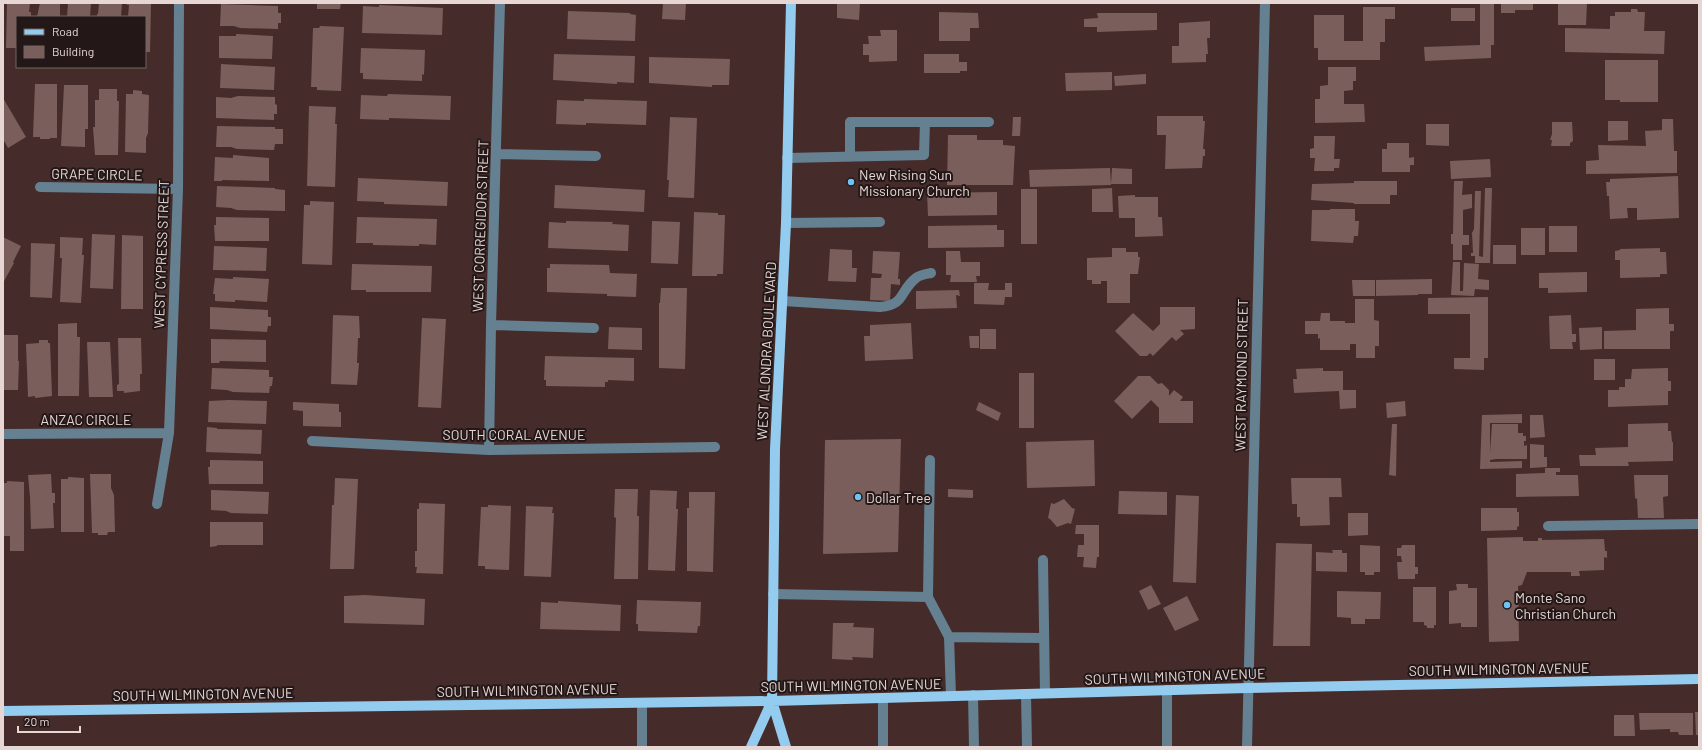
<svg xmlns="http://www.w3.org/2000/svg" width="1702" height="750" viewBox="0 0 1702 750" font-family="Barlow,sans-serif">
<style>
.building{fill:#7a5e5b}
.lines{fill:none;stroke-linecap:round;stroke-linejoin:round}
.minor{stroke:#658091;stroke-width:10}
.major{stroke:#94ccf0;stroke-width:10}
.poi-dot{fill:#6fc2f4;stroke:#231817;stroke-width:1.5}
.labels{text-anchor:middle;dominant-baseline:central;stroke-width:4;stroke-linejoin:round;paint-order:stroke}
.street-label{font-size:14px;fill:#e6d6d4;stroke:#231817}
.poi-label{font-size:14px;fill:#e6d6d4;stroke:#231817;text-anchor:start}
</style>
<rect width="100%" height="100%" fill="#452c2a"/>
<path class="building" d="M7,3h23l-1,9h2v5h-14v31h-11z
M40,3h20v14h-23z
M68,3h23l-1,14h-23z
M99,3h23l-1,14h-24v-3h1z
M127,3h24l-1,49h-5v-35h-17l1,-12h-2z
M317,3h24l-1,6h-23z
M663,3h23l-1,17 -23,-1z
M837,3h23l-1,17 -22,-2z
M1480,3h14v42h-3v13l-66,3 -1,-14 56,-2z
M1501,3h32v7h-18v3h-14z
M1558,3h29l-1,22h-28z
M221,4l57,2v7h3v10h-3v6l-38,-1 -6,-2h-14z
M379,5l64,3 -1,27 -80,-2 1,-27 16,1z
M1363,7h32v12h-10v23h-5v18h-62v-12h-4v-33h30v26h19z
M1451,8h24v13h-24z
M1631,9h6l1,3h7l-1,19h21l-1,23 -99,-2v-24l45,1v-13h5v-4h16z
M568,11l62,2v1l6,1 -1,26 -68,-2z
M939,12l39,1 1,15h-9v13h-31z
M1097,13h60v17l-60,2v-5h-13v-8l14,-1z
M1210,21v17h-3l1,16h-2v8l-34,1v-17h7v-23z
M320,26l24,1 -3,64 -24,-1v-3h-6l2,-59h6z
M880,30h17v31l-28,1v-7h-6v-11h6l-1,-8h13z
M236,34l37,2 -1,23 -53,-1v-22h17z
M361,48l64,2 -1,25 -2,-1v7l-59,-2v-6h-3z
M554,54l81,2 -1,27 -17,-1v2l-64,-4z
M924,54h35v8h8v9h-7v2h-36z
M649,57l81,2 -1,26h-17v2l-63,-4z
M1605,60h53v42h-38v-2h-15z
M221,64l54,3 -1,23 -54,-2z
M1328,67h28v14h-3v9l-9,1v13h20l1,18 -50,1v-24h5v-13l8,-1z
M1112,72v18l-46,1 -1,-18z
M1146,74v10l-31,2 -1,-10z
M35,84h22v54h-7v1h-10v-2h-7z
M64,85h24v44h-3v18l-24,-1z
M99,89h18v12h2l-1,54h-23l-2,-28h2v-27h4z
M133,90l9,1v3l7,1 -1,38 -2,5v15l-21,-1 1,-58h7z
M388,94l63,2 -1,24 -61,-2v2l-29,-1 1,-24 26,1z
M238,96l37,1v7l2,1v9h-3v6l-58,-2v-21l15,1z
M3,98l23,39 -18,11 -5,-9z
M584,99l63,2 -1,24 -60,-2v2l-30,-1 1,-24 27,1z
M309,106l27,1 -1,17h2l-2,63 -28,-1z
M1157,116h46v5h2l-2,28h2v7h-2l-1,12 -37,1 1,-34h-9z
M670,117l27,1 -3,80 -26,-1 1,-17h-2z
M1013,117h8l-1,19h-8z
M1662,119h11l1,32h3v22l-91,1v-13l13,-1 -1,-15 48,1 -1,-15 17,-1z
M1608,121h20v19l-20,1z
M1552,122h20l1,19 -3,2v3h-19l1,-6h-2l2,-6z
M1426,124h23v22l-23,-1z
M217,126l58,1v2h8v15h-8l-1,6 -37,-1 -6,-2h-15z
M948,135h29v5h26v5l12,1 -2,39h-66z
M1314,136h21l-1,23h6l-1,9h-5v3h-20l1,-13h-5v-9l4,-1z
M1387,143h22v15l5,-1v8h-4v7h-28v-23h5z
M233,155l36,3v23l-47,-1v1h-8l1,-24 18,1z
M1490,159l1,18 -40,2 -1,-18z
M1110,168l1,17 -81,2 -1,-17z
M1112,168l20,1v15h-21z
M1678,176l1,42 -42,2v-12h-10l1,10 -18,1 -1,-23h-2l-1,-14h4v-3z
M358,178l90,4 -1,24 -63,-2v-2l-27,-1z
M1354,181h43v14h-7v9h-36v-1l-43,-3 1,-16 42,-1z
M1454,181h9l-1,14 10,-1v14l-9,2v25h6v10h-7v15h-9v-16h-2v-10h2z
M555,185l90,5 -1,22 -90,-4z
M217,186l58,2v1l10,1v21l-48,-1 -6,-2 -15,-1z
M1112,188l1,24h-21v-23z
M1485,188h7l-2,75h-15v-7h-4v-3h2l-1,-20 2,-4 1,-38h6l-2,65 4,1z
M1021,189h16v55h-16z
M997,192v23l-69,1 -1,-23z
M1135,195v2h23v20h4l1,19 -28,1v-19h-16l-1,-22z
M310,201l24,1 -2,63 -30,-1 2,-59h6z
M1330,209h25v12h4l-1,15h-4l-1,7 -42,-2 1,-31h18z
M694,212l24,1v2h7l-2,59h-6v2h-25z
M216,217l53,1v23h-54l-1,-16h2z
M357,217l80,2 -1,26 -17,-1v2l-46,-1v-2h-17z
M566,221l47,1 -1,2 17,1 -1,26 -80,-3 1,-26 17,1z
M652,221l28,1 -2,42 -27,-1z
M997,225v5h7v17l-76,1v-22z
M1549,226h28v26h-28z
M1521,228h24v27h-24z
M92,234l23,1 -2,54 -23,-1z
M122,235l21,1v73h-22z
M3,237l18,9 -8,16 1,1 -11,20z
M60,237l23,1 -1,17h2l-3,48 -21,-1 2,-44h-2z
M31,243l24,1 -3,54 -22,-1z
M1493,245h23v19h-23z
M214,246l53,2 -1,23 -53,-1z
M1112,248h14v4h12v5h2l-2,17h-8v29h-23v-22h-6v3h-9v-4h-5v-22l25,-1z
M1660,248v4h6l1,22h-7v3l-40,1v-18h-5v-9l5,-1v-1z
M830,249l22,1v18h5l-1,14 -28,-1z
M873,251l27,1 -2,27h2v6l-9,-1 -1,17 -20,-1 1,-22h10l1,-4 -10,-1z
M946,251h14l1,11h19v14h-4l1,6h-27l1,-7h-5z
M1453,262h7v29h3l1,-28 15,1 -1,15 11,1v10l-14,-1 -1,7 -23,-1z
M352,264l80,2 -1,26h-65v-2h-15z
M550,264l59,1 1,8 27,1 -1,23 -29,-1v-2l-60,-2v-24h3z
M1587,272v20l-39,1v-5h-9v-15z
M233,277l36,2 -2,23 -32,-2v2l-20,-1v-7h-2l2,-16 18,1z
M1432,279v15h-14v1l-42,1v-16z
M1352,280h23v16h-22z
M974,283h15l-1,7h17v-7h7v14h-7l-1,8 -30,-1z
M661,288h26l-2,81 -26,-1v-65h1z
M959,290l1,6 -4,-1 1,13 -41,1v-18z
M1488,297v61h-4v12l-30,-1v-11h16v-44h-42v-16z
M1355,299h19v21l5,1v25h-4v12h-19v-14h-6v6h-30v-12l-2,1v-5h-13v-13h15l1,-8h9v8h15v2h10z
M210,307l58,3v7h3v9h-3l-1,6 -57,-3z
M1160,307h35v22l-15,1 4,4 -8,7 -4,-4 -19,19 -3,-3 -3,3h-7l-25,-25 18,-18 20,18 7,-7z
M1669,308v16h5v7h-4v18h-66v-18l32,-1v-21z
M333,315l26,1 1,22h-2l-1,25h2l-2,22 -26,-1z
M1571,315l1,19h4v8h-4l1,7h-23l-1,-33z
M422,318l24,1 -5,89 -23,-1z
M77,323v14h3l-1,59h-21v-72z
M911,323l2,36 -48,2 -1,-25h6v-11z
M609,327l33,1v22l-34,-1z
M1602,327v22l-22,1 -1,-22z
M980,329h16v20h-16z
M3,335h15v26h1l-1,29h-15z
M969,336h10v12h-9z
M118,338h23l1,36h-2v17l-16,2v-2h-7v-6l2,-1z
M211,339l55,1v22l-46,-1 -1,2h-8z
M39,340h9v3h2l2,53 -17,2v-2l-7,1 -2,-53 13,-1z
M87,342h23l3,55h-24z
M545,356l89,2v23l-26,-1v2h-3v5l-59,-1v-6h-2z
M1594,359h21v21h-21z
M212,368l57,2v7h4l-1,9h-2l-1,7 -36,-1 -6,-2 -16,-1z
M1323,368v3h20v19h13v18l-16,1 -1,-18 -45,2 -1,-14h4l-1,-10z
M1668,368v13h3v10h-3v14l-60,2v-17h11v-3h6v-8h6l1,-10z
M1019,373h15v55h-15z
M1138,376h12l8,8 4,-1 7,7v6l5,-6 9,7 -3,4h13v22h-34v-15l-8,-8 -19,19 -18,-18z
M229,400l38,1 -1,23 -58,-2 1,-21z
M1405,401l1,15 -19,2 -1,-15z
M293,402l46,2v8h2v15l-38,-1v-15l-10,-1z
M979,402l22,11 -3,8 -22,-11z
M1522,414v9h-32v30l2,-29h26v9h5v3h3v5h-2v5l3,-1v14h-31l-6,1v2l32,-1v7l-42,1 2,-54z
M1530,415h13l2,22 -15,1z
M1668,423v8h3l1,11h1v19l-45,1 1,4h-49l-1,-11h17l-1,-7 33,-1v-23z
M1392,424h5l-1,52 -7,-1z
M207,427l10,1v1l45,1 -1,24 -55,-2z
M901,439l-3,113 -75,2 2,-114z
M1094,440l1,46 -68,2 -1,-46z
M1530,444l14,1v12h3v10l-17,1z
M210,460l53,1v23h-54l-1,-17h2z
M1545,468h15v4h-4v3h22l1,21 -63,1v-23l29,-1z
M51,474l1,19h3v10h-2l1,25 -23,1 -1,-32 -2,-22z
M90,474h21v14l3,7 1,37h-7l-1,3h-9v-2h-6z
M1634,475h34v21l-5,1 1,21h-26l-1,-19 -2,-1z
M68,477l16,1v54h-23v-53h7z
M335,478l23,1 -4,90h-24l2,-64h2z
M1291,478h50l1,19h-13l1,28 -30,1v-9h-3v-13h-5z
M7,481l17,1v69h-14v-15h-7v-53h4z
M615,489h23l-1,27h2l-1,63h-24l2,-61 -2,-1z
M948,489l25,1v8l-25,-1z
M211,490l58,2 -1,22 -37,-1 -5,-2 -15,-1z
M650,490l27,1 -1,18h2l-3,62 -27,-1z
M1119,491l48,1v23l-49,-1z
M689,492h26l-2,80 -26,-1v-63h2z
M1176,495l23,1 -3,87 -23,-1z
M1064,499l8,9 3,1 -4,15 -3,-1 -11,4 -7,-8 -2,-1 3,-15 3,1z
M419,503l26,1 -2,70 -27,-1 1,-6h-2v-16h2v-42h2z
M488,505l23,1 -2,64 -24,-1v-3h-7l3,-59h7z
M526,506l27,1 -1,6h2l-3,64 -27,-1z
M1481,508h36v4h2v14l-2,1v3l-36,1z
M1348,513h20v22l-20,1z
M210,522h53v23h-46v1l-7,1z
M1076,525h23v32h-2l-1,11 -13,-1 1,-10h-7l1,-12h6v-11h-9z
M1523,537v4h15v-3h4v2l62,-1 1,12h2v7l-3,-1v13l-25,1 1,5h-9v-4h-44l-5,13 -4,1 1,55 -30,1 -2,-104z
M1276,543l36,1 -2,102h-37z
M1360,545l20,1v26h-6v3h-9v-3h-5z
M1402,545h13v22h3v7h-3v5h-17l-1,-17h5l-1,-6h-4v-8h4z
M1332,550h10v3h5v19l-31,-1v-19l17,1z
M1456,584h12v4h9v39h-16v-4l-12,1v-33l8,-1z
M1151,585l10,19 -13,6 -9,-19z
M1413,587h23v38h-2v3h-7v-2l-3,-1v-3h-11z
M1337,591l44,1 -1,27h-15v5h-14v-6l-14,-1z
M365,595l60,4 -1,26 -80,-2v-27z
M1187,596l12,24 -24,11 -12,-23z
M637,600l64,2 -1,24h-2l-1,7 -59,-2v-7h-2z
M558,601l63,4 -1,26 -80,-2 1,-27 17,1z
M833,623h21l-1,4 21,1 -1,30 -21,-1 1,3 -21,-1z
M1695,712h4v23h-3z
M1639,713h54v22h-14l-1,-3h-8v-3l-30,1z
M1614,715h20l1,21h-21z"/>
<g class="lines">
<path class="minor" d="M496,154l100,2
M850,157v-35h75
M787,158l137,-3 1,-33h64
M40,187l138,2
M786,223l94,-1
M783,301l97,6c26,-2 19,-16 36,-29 3,-3 10,-4 15,-5
M491,325l103,3
M3,434l166,-1
M312,441l177,9 226,-3
M489,450l2,-125 9,-322
M930,460l-2,137 21,40 2,59
M157,504l12,-71 9,-244 1,-186
M1548,526l151,-2
M1043,560l2,133
M773,594l155,3
M949,637l95,1
M1026,694l1,53
M973,695l1,52
M883,698v49
M642,703v44
M1167,747v-57
M1247,747l18,-744"/>
<path class="major" d="M3,711l769,-10 476,-13 451,-9
M751,747l21,-46
M786,747l-14,-46 3,-252 11,-226 5,-220"/>
</g>
<g class="poi-dot">
<circle cx="851" cy="182" r="4"/>
<circle cx="858" cy="497" r="4"/>
<circle cx="1507" cy="605" r="4"/>
</g>
<g class="labels">
<g class="street-label">
<text transform="translate(97 174) rotate(1)">GRAPE CIRCLE</text>
<text transform="translate(480 226) rotate(-88)">WEST CORREGIDOR STREET</text>
<text transform="translate(161 254) rotate(-88)">WEST CYPRESS STREET</text>
<text transform="translate(766 351) rotate(-87)">WEST ALONDRA BOULEVARD</text>
<text transform="translate(1241 375) rotate(-89)">WEST RAYMOND STREET</text>
<text x="86" y="419">ANZAC CIRCLE</text>
<text x="514" y="434">SOUTH CORAL AVENUE</text>
<text transform="translate(1499 669) rotate(-1)">SOUTH WILMINGTON AVENUE</text>
<text transform="translate(1175 676) rotate(-2)">SOUTH WILMINGTON AVENUE</text>
<text transform="translate(851 685) rotate(-1)">SOUTH WILMINGTON AVENUE</text>
<text transform="translate(527 690) rotate(-1)">SOUTH WILMINGTON AVENUE</text>
<text transform="translate(203 694) rotate(-1)">SOUTH WILMINGTON AVENUE</text>
</g>
<g class="poi-label">
<text x="859" y="174">New Rising Sun<tspan x="859" dy="16">Missionary Church</tspan></text>
<text x="866" y="497">Dollar Tree</text>
<text x="1515" y="597">Monte Sano<tspan x="1515" dy="16">Christian Church</tspan></text>
</g>
</g>
<rect width="1702" height="750" fill="none" stroke="#e6d6d4" stroke-width="8"/>
<rect x="16" y="16" width="130" height="52" fill="#231817" stroke="#716463"/>
<rect x="24" y="29" width="20" height="6" fill="#94ccf0" stroke="#716463"/>
<text x="52" y="36" font-size="12" fill="#e6d6d4">Road</text>
<rect x="24" y="46" width="20" height="12" fill="#7a5e5b" stroke="#716463"/>
<text x="52" y="56" font-size="12" fill="#e6d6d4">Building</text>
<path d="M18 726v6h62v-6" fill="none" stroke="#e6d6d4" stroke-width="2"/>
<text x="24" y="726" font-size="12" fill="#e6d6d4" stroke="#231817" stroke-width="3" paint-order="stroke">20 m</text>
</svg>
